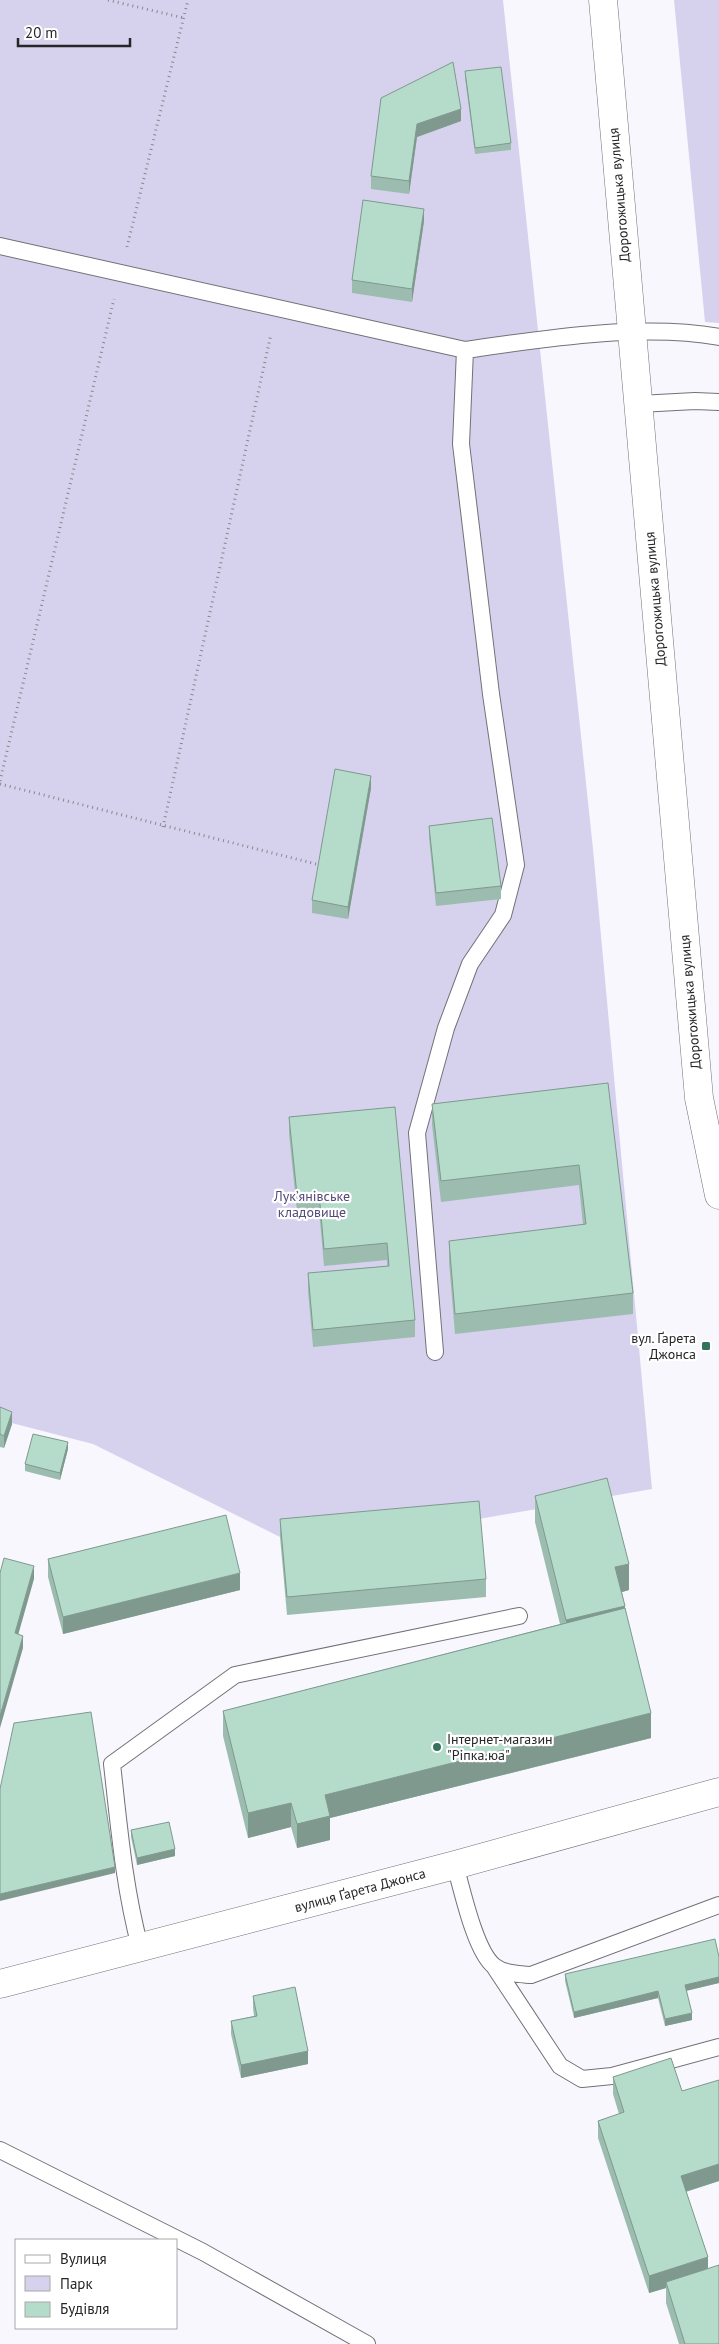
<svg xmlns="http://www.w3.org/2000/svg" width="719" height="2344" viewBox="0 0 719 2344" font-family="'PT Sans',sans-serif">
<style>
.green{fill:#d6d2ee}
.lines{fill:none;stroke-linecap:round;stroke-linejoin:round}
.lane-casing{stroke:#727178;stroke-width:18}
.street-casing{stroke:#727178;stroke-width:29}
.secondary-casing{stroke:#727178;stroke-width:29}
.path{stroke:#88888c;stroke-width:3;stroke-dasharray:1 4;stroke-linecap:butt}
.lane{stroke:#fff;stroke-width:16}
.street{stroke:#fff;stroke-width:28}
.secondary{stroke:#fff;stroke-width:28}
.wall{fill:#9cbcaf}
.shaded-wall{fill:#7f998e}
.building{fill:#b5dbcb;stroke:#7f998e}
.poi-dot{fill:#36725d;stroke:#fff;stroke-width:2}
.labels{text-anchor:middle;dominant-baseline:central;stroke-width:4.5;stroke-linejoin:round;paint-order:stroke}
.street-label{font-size:14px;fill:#262629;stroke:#fff}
.park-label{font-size:14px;fill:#544978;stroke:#fff}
.poi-label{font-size:14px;fill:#262629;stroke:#fff;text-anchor:end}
</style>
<rect width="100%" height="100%" fill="#f8f7fe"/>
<path class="green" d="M0,0h503l90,849 59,640 -173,30 -199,18 -187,-93 -93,-24z
M674,0h45v323l-14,-1z"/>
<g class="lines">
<defs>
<path id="lane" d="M0,246l465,104c77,-11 177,-27 254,-13
M639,404l56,-3 24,1
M435,1352l-18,-219 29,-105 24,-64 33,-49 13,-50 -25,-171 -30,-250 4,-94
M455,1865c7,24 20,86 39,101 10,8 25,8 37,9l188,-70
M140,1947c-16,-60 -21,-121 -28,-183l123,-89 284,-59
M494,1966l66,100 22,13 30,-3 107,-29
M0,2150l203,102 164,92"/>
<path id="street" d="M0,1984l455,-119 264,-73"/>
<path id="secondary" d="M603,0l96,1098 20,97"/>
</defs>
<use href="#lane" class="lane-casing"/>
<use href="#street" class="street-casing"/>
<use href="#secondary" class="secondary-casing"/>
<path class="path" d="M108,0l76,18
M127,247l61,-247
M0,781l114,-482
M0,784l316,80
M163,827l108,-493"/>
<use href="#lane" class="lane"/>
<use href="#street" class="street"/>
<use href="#secondary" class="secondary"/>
</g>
<path class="wall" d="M465,71l46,72v7l-36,4 -10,-76z
M381,98l80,23 -44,16 -8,57 -38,-5v-13z
M424,221l-12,81 -60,-9v-13z
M371,788l-23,131 -36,-6v-13z
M429,826l72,60v13l-65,7 -7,-68z
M608,1083l25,210v21l-178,20 -6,-72v-21l134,-16 -4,-40 -138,17 -9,-77v-21z
M395,1107l20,213v17l-102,10 -5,-56v-18l79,-7v-6l-63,6 -5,-56 -22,2 -8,-78v-17z
M0,1407l12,17 -8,24 -4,-1z
M68,1449l-8,31 -35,-9v-7z
M535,1496l94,94 -7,2 29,146 -321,80v22l-33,8 -6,-21 -43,11 -25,-102v-25l337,-87 -25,-102z
M280,1519l206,60v18l-199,18 -7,-78z
M48,1559l192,31 -177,44 -15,-57z
M131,1830l44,26 -38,9 -6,-28z
M719,1957v26l-33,8 6,29 -27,6 -7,-28 -84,20 -9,-37v-7z
M253,1996l55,68 -67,14 -10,-44v-13l23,-5 -1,-8z
M613,2077l69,14 37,-11v101l-33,11 22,76 11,76h-40l-13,-41v-15l-17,5 -51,-155v-17l21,-7 -6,-20z"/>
<path class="shaded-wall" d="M461,109v12l-44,16 -8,57v-13l8,-57z
M424,209v12l-12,81v-13z
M371,776v12l-23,131v-12z
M12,1412v12l-8,24v-12z
M68,1442v7l-8,31v-7z
M629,1564v26l-14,4v-27z
M34,1566v13l-19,67v-13z
M240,1573v17l-177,44v-17z
M625,1606v26l-59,15v-27z
M23,1636v12l-23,80v-12z
M651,1713v25l-321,80v22l-33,8v-24l28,-29z
M291,1803v24l-43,11v-25z
M175,1849v7l-38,9v-7z
M115,1867v6l-115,28v-7z
M719,1977v6l-34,8v-6z
M658,1991v7l-84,20v-6z
M692,2013v7l-27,6v-7z
M308,2051v13l-67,14v-13z
M719,2164v17l-38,12v-17z
M708,2257v17l-42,8v6l-17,5v-17z"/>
<path class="building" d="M453,62l8,47 -44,15 -8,57 -38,-5 10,-78z
M501,67l10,76 -36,5 -10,-77z
M363,200l61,9 -12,80 -60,-9z
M335,769l36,7 -23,131 -36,-7z
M492,818l9,68 -65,7 -7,-67z
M608,1083l25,210 -178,21 -6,-73 137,-17 -7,-59 -138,16 -9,-77z
M395,1107l20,213 -102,10 -5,-57 81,-7 -2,-23 -63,6 -5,-56 -22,2 -8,-78z
M0,1407l12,5 -8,24 -4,-2z
M33,1434l35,8 -8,31 -35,-9z
M607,1478l22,86 -14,3 10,39 -59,14 -31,-124z
M479,1501l7,78 -199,18 -7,-78z
M226,1515l14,58 -177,44 -15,-58z
M4,1558l30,8 -19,67 8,3 -23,80v-143z
M625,1608l26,105 -326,82 5,21 -33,8 -6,-21 -43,10 -25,-102z
M91,1712l24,155 -115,27v-105l14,-66z
M169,1822l6,27 -38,9 -6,-28z
M715,1939l4,18v20l-34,8 7,28 -27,6 -7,-28 -84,21 -9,-38z
M295,1987l13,64 -67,14 -10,-44 26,-5 -4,-20z
M671,2058l11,33 37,-11v84l-38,12 27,81 -59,19 -51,-155 26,-9 -11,-35z
M719,2265v79h-34l-19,-62z"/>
<g class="poi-dot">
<rect x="701" y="1341" width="10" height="10" rx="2.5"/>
<circle cx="437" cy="1747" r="5"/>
</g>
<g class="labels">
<g class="street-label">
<text transform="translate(619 195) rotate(-95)">Дорогожицька вулиця</text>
<text transform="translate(655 599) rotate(-95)">Дорогожицька вулиця</text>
<text transform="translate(690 1002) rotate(-95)">Дорогожицька вулиця</text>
<text transform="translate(360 1890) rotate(-15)">вулиця Ґарета Джонса</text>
</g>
<g class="park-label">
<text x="312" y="1196">Лукʼянівське<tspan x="312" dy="16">кладовище</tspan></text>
</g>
<g class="poi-label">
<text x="696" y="1338">вул. Ґарета<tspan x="696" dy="16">Джонса</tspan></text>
<text x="447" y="1739" text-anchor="start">Інтернет-магазин<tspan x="447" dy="16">"Ріпка.юа"</tspan></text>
</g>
</g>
<rect x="15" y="2239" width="162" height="90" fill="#ffffff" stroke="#a8a8a9"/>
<rect x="25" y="2255" width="25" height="8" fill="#ffffff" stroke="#a8a8a9"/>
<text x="60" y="2264" font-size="15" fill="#262629">Вулиця</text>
<rect x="25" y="2276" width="25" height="15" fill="#d6d2ee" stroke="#a8a8a9"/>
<text x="60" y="2289" font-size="15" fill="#262629">Парк</text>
<rect x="25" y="2302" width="25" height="15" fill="#b5dbcb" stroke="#a8a8a9"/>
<text x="60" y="2314" font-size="15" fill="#262629">Будівля</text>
<path d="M18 38v8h112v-8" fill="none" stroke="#262629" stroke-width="2.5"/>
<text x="25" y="38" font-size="15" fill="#262629" stroke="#ffffff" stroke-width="4" paint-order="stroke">20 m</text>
</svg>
